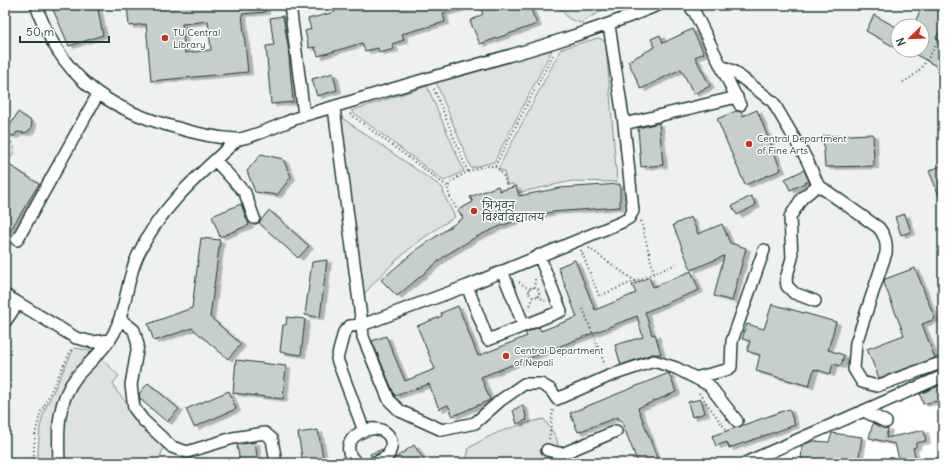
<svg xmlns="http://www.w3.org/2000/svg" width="948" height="468" viewBox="0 0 948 468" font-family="Delius,'Playpen Sans Deva',sans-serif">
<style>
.built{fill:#eef1f0;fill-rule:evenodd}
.green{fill:#dee3e2;stroke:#7e908b}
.building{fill:#c7cfcc;stroke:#1f3d34;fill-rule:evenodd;filter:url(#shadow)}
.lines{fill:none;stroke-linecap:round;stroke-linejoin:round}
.minor-casing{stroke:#1f3d34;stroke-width:14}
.path{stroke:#1f3d34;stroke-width:2;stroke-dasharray:1 3;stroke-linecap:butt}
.minor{stroke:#fff;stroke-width:11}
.poi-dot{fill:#c8321e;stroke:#fff;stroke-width:1.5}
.labels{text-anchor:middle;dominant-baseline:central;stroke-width:3;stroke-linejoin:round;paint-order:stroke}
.poi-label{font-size:10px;fill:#1f3d34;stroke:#fff;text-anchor:start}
</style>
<defs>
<filter id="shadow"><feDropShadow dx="4.5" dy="2.5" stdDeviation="0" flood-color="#0004"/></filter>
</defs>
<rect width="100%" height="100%" fill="#fff"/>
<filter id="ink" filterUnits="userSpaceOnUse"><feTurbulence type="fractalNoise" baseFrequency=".025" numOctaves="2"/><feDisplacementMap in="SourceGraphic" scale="8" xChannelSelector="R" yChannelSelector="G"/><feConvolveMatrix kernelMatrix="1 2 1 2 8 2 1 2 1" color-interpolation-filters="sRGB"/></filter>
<g filter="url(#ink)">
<path class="built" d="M5,5h938v367l-203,91h-735zM898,26h24v24h-24z"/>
<path class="green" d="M557,5h85l-16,5h-23l-22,13 -12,-4z
M598,38l5,2 3,4 11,138 -45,-1 -55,12 -4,-9 -6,1 -3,-14 -6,-2 63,-120z
M552,50l-58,112 -23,6 -35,-86z
M427,86l37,85 -20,10 -93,-70z
M334,118h8l101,70 1,7 11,22c-37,22 -67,48 -94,81z
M5,137l8,6c3,8 0,15 -8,18z
M74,348l22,3 -26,31 -15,81h-18l3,-36 4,-16z
M100,357l19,19 -6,7 4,9 48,52 -7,19h-96c0,-31 1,-59 19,-86 4,-8 12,-14 19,-20z
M544,419l12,18 6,21 18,5h-117l3,-2 3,-13c24,-16 48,-23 75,-29z"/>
<path class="building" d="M51,5h46l6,30 -34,11z
M127,5h138v7l-23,2 6,58 -97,9 -5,-57 -17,2zM208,21l3,29 -26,3 -3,-29z
M333,5h127l1,3 -18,5 2,9 -43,12 2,6 -12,4 2,5 -15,4 -1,-5 -13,3 -3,-8 -44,13 -3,-9 -6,1 -4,-17 6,-2 -3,-10 27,-7z
M479,5h50l8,19 -57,20 -10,-23 13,-7z
M923,5h20v19l-7,14 7,3v29l-35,-20h14v-24h-9z
M874,15l24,13v21l-32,-18z
M283,16l5,30 5,56 -22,2 -5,-58 8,-1 -4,-27z
M692,29l12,24 -9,4 15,29 -16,8 -13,-25 -40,20 -13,-28 27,-14 -4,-8 9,-4 3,8z
M333,73l4,17 -20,6 -5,-17z
M757,110l24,60 -36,15 -28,-66 19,-8 5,1 2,4z
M18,112l13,9 1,3 -2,6 -5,3 -8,-1 -3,4 -9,-2z
M659,123l4,42 -22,2 -3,-39z
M873,134l1,32 -49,1 -2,-31z
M261,154l22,5 8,18 -14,18 -22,-3 -8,-21z
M943,165v40l-14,-34z
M11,166l28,18 -34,55v-62z
M804,170l5,11 -19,9 -5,-11z
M620,184v23l-68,5 -32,7 -22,8 -22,10 -30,18 -49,41 -16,-16 34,-29 48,-33 -5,-8 15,-8 -3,-5 10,-4 18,-7 2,5 16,-5 3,10 41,-8z
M751,196l5,9 -19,10 -5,-9z
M241,204l8,21 -29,12 -8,-21z
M269,210l40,36 -11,12 -39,-35z
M905,214l6,18 -10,3 -6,-18z
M691,217l7,17 24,-10 8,19 16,5 -14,53 -18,-5 10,-40 -33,14 -18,-45z
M201,238l19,2 -10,77 31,27 -13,15 -36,-31 -38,13 -6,-17 44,-16z
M327,260l-7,57 -15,-2 7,-53z
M575,260l20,50 41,-17 -4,-8 17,-8 4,10 38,-16 8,19 -54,22 7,23 3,-1 6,20h-9l-31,11 -6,-20 28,-8 -6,-21 -156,61 9,23 -37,16 -5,-11 -9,4 -10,-25 -34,12 -23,-55 14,-5 19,45 30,-12 -18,-43 25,-10 -1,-3 17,-7 20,50 49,-20 -2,-3 14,-6 2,4 36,-14 -19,-50z
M915,268l20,51 -13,5 13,34 -56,20 -12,-29 37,-14 -20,-52 1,-4z
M772,304l64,18 -8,28 16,5 -3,11 -8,-2 -3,10 -16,-5 -5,17 -53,-15 4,-16 -13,-4 3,-10 -8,-2 5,-15 17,5z
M287,317l18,2 -4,36 -21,-3 3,-27h3z
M236,360l50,6 -3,33 -50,-6z
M669,373l7,19 -38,16 21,55h-21l-17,-43h-2l-1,-3 -40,15 -8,-19z
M148,383l31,26 -12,13 -27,-23 -1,-5z
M943,384v16l-20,4 -3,-10z
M229,391l7,18 -42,18 -8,-18z
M701,399l4,14 -13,4 -4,-15z
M523,405l4,15 -10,4 -4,-14z
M789,409l6,16 -66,23 -2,-6 -11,4 -4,-10z
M873,423l10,5h5l-2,10 38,-8 2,11 -10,2v4l-3,1 4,15h-17l-5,-19 -26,-6z
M318,430l6,33h-21l-5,-30z
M832,433l30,4 -4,26h-57l1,-18 11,-4 16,1z
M255,442l3,21h-18l-3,-18z
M414,445l12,18h-36l5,-5z
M383,449v2l-12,6 -1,-3z"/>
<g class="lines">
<defs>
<path id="minor" d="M36,5c24,70 68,103 138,122 20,6 41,11 62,12 13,1 53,-19 69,-24 46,-13 92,-28 139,-41 72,-20 144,-40 214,-69
M290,5l14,110
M689,5l6,8 45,92
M721,66l12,5 40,31 34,58 11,25 61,43c6,8 8,14 7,25l-30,90 -2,26 8,13 15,4 61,-22
M334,108l28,217 105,-39 155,-64 7,-4 4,-7 -9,-87 -15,-99
M624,124l113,-27
M215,160l30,33 9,25
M17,240l81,-146
M502,271l22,55
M467,286l21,54 73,-29 -22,-56
M5,295l71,43 17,4 17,-2
M815,301l-21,-8 -7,-7 -1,-7 6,-21 -2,-41 12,-19 16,-13
M120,319l14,11 4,15 -7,40 3,23 9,12 29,27 15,5 46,-14 32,-5 7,6 3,18
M5,322l13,-19
M695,378l31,-8 5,-3 1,-26 32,-91
M864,411l22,11
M364,431l-27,-72 7,-27 6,-6 12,-1 1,12 26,63 11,11 42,19 33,-7 26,-23 23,-16h17l10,6 6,9 52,-23 45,-15 22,7 33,17 28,36
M547,450l15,4 54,-23
M59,463c-1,-31 -3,-61 18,-87 12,-14 28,-26 37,-43 13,-25 12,-53 24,-78 21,-47 63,-82 100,-116
M357,463c-28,-23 22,-48 33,-25 3,6 1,12 -2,18l-13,7
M745,463l198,-87"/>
</defs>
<use href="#minor" class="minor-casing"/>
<path class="path" d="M903,82c18,-8 27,-27 37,-44l3,-1
M434,89l34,83
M350,114l98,73
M495,166l59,-113
M456,208c-3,-6 -8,-13 -8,-20 2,-11 38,-26 47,-21 8,4 10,13 12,20
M641,221l13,52
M589,248l46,33 44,-18
M581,250l18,46 36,-15
M519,282l11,8
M529 292a5 5 0 1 1 10 0a5 5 0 1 1-10 0Z
M534,288l1,-9
M538,296l7,5
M529,309l4,-12
M583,309l22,56
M699,393l28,38
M549,439l4,-30
M33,463l2,-28 5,-21 32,-66"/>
<use href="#minor" class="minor"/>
</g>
</g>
<g class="poi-dot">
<circle cx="165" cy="38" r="4"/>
<circle cx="749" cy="144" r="4"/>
<circle cx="474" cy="211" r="4"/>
<circle cx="506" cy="356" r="4"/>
</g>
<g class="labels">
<g class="poi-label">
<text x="173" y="32">TU Central<tspan x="173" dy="12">Library</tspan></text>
<text x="757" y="138">Central Department<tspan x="757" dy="12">of Fine Arts</tspan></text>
<text x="482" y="205">त्रिभुवन<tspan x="482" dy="12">विश्वविद्यालय</tspan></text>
<text x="514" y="350">Central Department<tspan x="514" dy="12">of Nepali</tspan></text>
</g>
</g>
<rect width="948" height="468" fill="none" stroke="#fff" stroke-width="20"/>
<rect x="10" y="10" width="928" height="448" fill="none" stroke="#1f3d34" stroke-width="1.5" filter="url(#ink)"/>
<g transform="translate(910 38) rotate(247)"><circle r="19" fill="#ffffff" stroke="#a5b1ae"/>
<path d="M0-3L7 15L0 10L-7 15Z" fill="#c8321e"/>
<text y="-6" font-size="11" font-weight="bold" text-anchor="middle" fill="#1f3d34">N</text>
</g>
<path d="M20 36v6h89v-6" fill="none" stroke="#1f3d34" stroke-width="2"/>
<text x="26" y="36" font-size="12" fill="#1f3d34" stroke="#ffffff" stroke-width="3" paint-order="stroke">50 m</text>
</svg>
